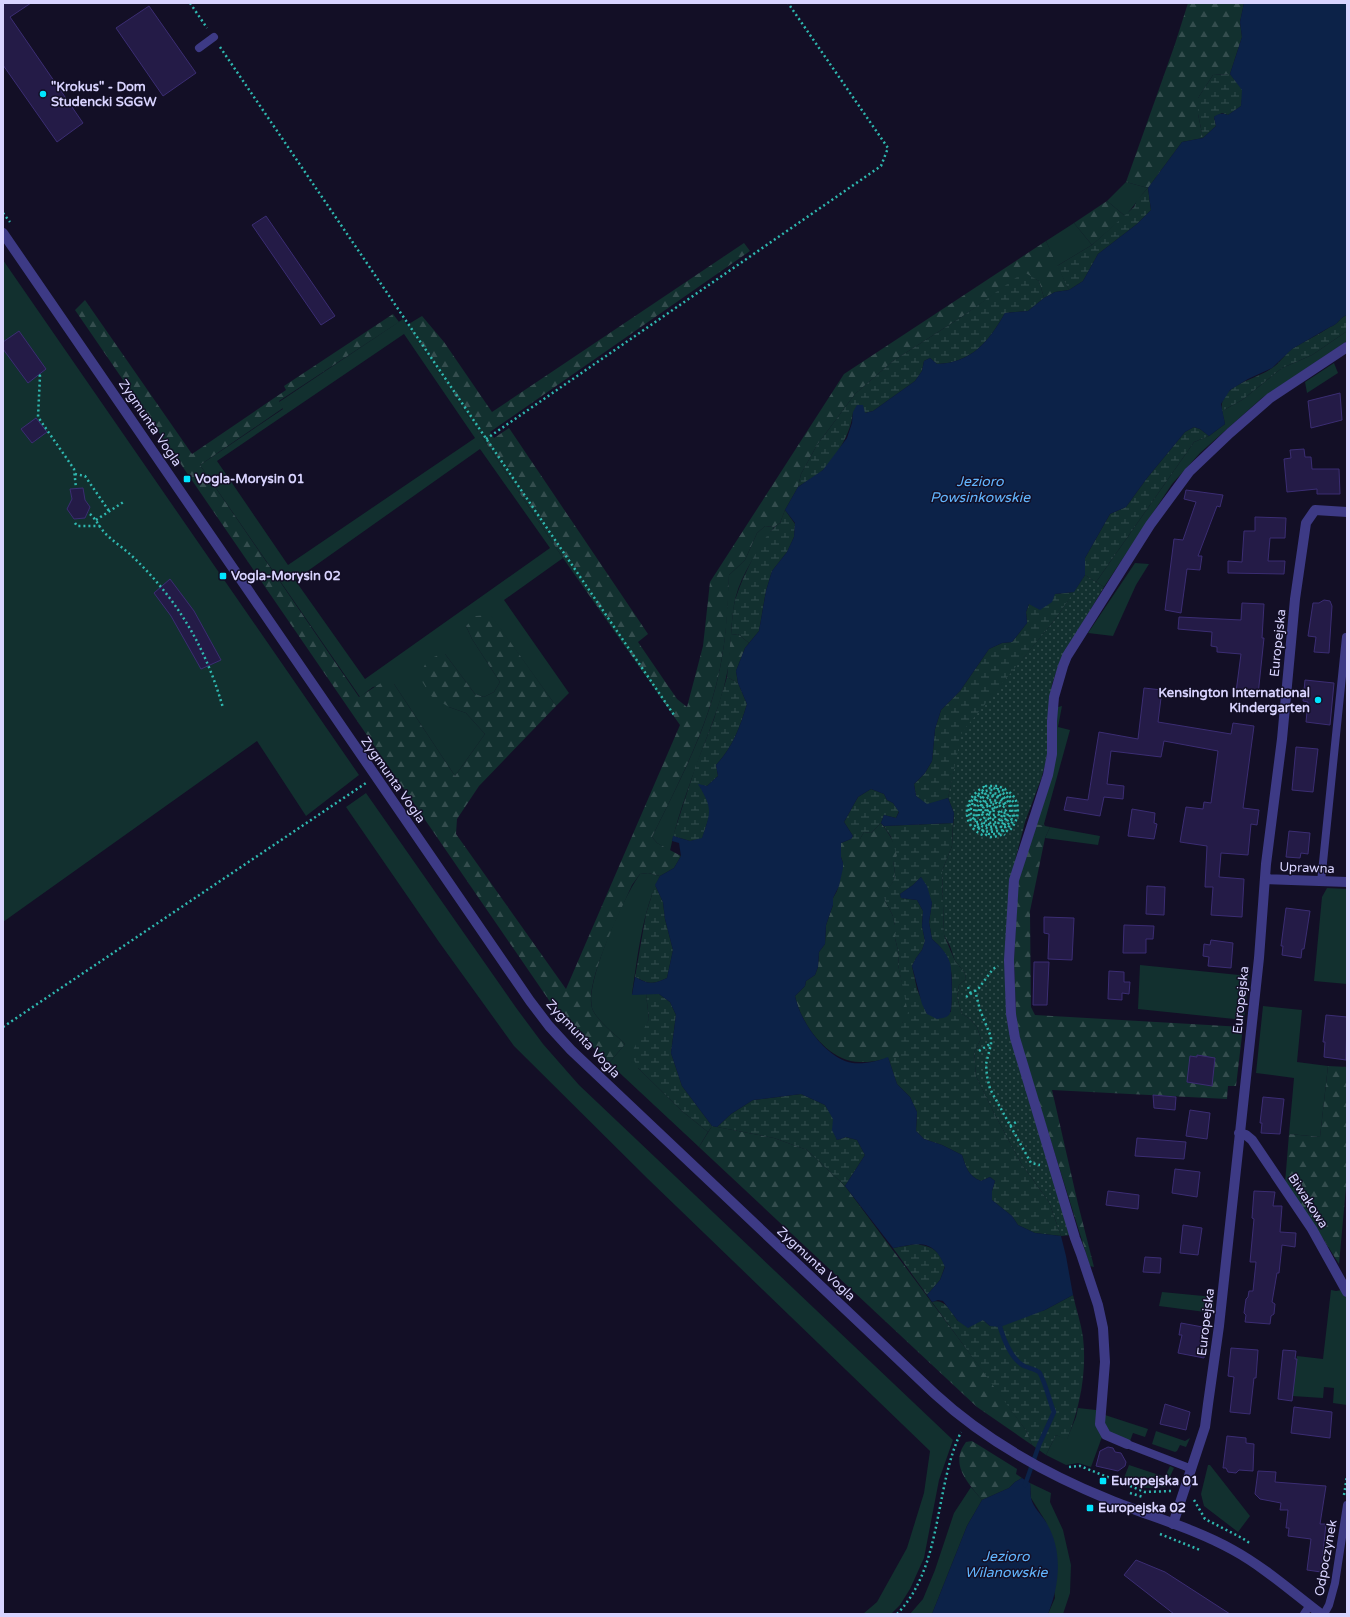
<svg xmlns="http://www.w3.org/2000/svg" width="1350" height="1617" viewBox="0 0 1350 1617" font-family="'Varela Round',sans-serif">
<style>
.green{fill:#12302f;fill-rule:evenodd}
.forest{fill:url(#forest-firs)}
.wetland{fill:url(#wetland-marsh);fill-rule:evenodd}
.park{fill:url(#park-dots)}
.water{fill:#0c2248}
.lines{fill:none;stroke-linecap:round;stroke-linejoin:round}
.stream{stroke:#0c2248;stroke-width:4.5}
.building{fill:#241b47;stroke:#3b2d73}
.path{stroke:#2fb8b0;stroke-width:2.5;stroke-dasharray:2 3;stroke-linecap:butt}
.service{stroke:#3d3a85;stroke-width:8}
.pedestrian{stroke:#3d3a85;stroke-width:10}
.minor{stroke:#3d3a85;stroke-width:10}
.tertiary{stroke:#3d3a85;stroke-width:10}
.poi-dot{fill:#00e5ff;stroke:#130f26;stroke-width:1.5}
.labels{text-anchor:middle;dominant-baseline:central;stroke-width:3;stroke-linejoin:round;paint-order:stroke}
.poi-label{font-size:13px;font-weight:bold;fill:#d9d4ff;stroke:#130f26;text-anchor:start}
.street-label{font-size:13px;fill:#d9d4ff;stroke:#130f26}
.water-label{font-size:14px;font-style:italic;fill:#62b6ff;stroke:#130f26}
</style>
<defs>
<pattern id="forest-firs" width="22" height="20" patternUnits="userSpaceOnUse"><rect width="22" height="20" fill="#12302f"/><path d="M5 1l3.5 6h-7zM16 11l3.5 6h-7z" fill="#344d4e"/></pattern>
<pattern id="wetland-marsh" width="20" height="14" patternUnits="userSpaceOnUse"><rect width="20" height="14" fill="#12302f"/><path d="M1 5h8M5 5V1M11 12h8M15 12V8" fill="none" stroke="#344d4e"/></pattern>
<pattern id="park-dots" width="8" height="8" patternUnits="userSpaceOnUse"><rect width="8" height="8" fill="#12302f"/><path d="M2 2h.1M6 6h.1" fill="none" stroke="#344d4e" stroke-width="1.8" stroke-linecap="round"/></pattern>
</defs>
<rect width="100%" height="100%" fill="#130f26"/>
<path class="green" d="M1126,182l22,6c-9,9 -14,19 -23,28l-18,-15z
M1074,223l18,22 -35,21 -11,-25z
M3,260l356,515 -53,41 -49,-75 -254,181z
M403,319l160,239 -59,42 65,93 -13,13 -65,-90 -25,10 6,13 28,43 -6,10 -10,5 -9,-3 -30,-40 4,53 17,6 19,21 -30,42 -61,-92 -21,3 -13,10 -160,-232 83,-56 -4,-7zM404,334l71,104 -187,127 -71,-104zM480,449l70,99 -185,131 -70,-99z
M1347,331v10l-85,57 -62,55 -28,31 -68,103 -8,-5 98,-140 15,-6 16,-12 -3,-13 20,-11 40,-32 30,-13z
M1334,363l4,10 -31,20 -2,-11z
M765,526l9,1c-16,24 -35,49 -40,78 -4,24 -2,49 -8,73 -6,29 -19,57 -29,86 -10,27 -21,58 -27,87l-13,-8 -5,-6c28,-57 60,-116 70,-180 5,-27 5,-55 7,-82l16,-15 12,-27z
M1135,563l14,1 -13,21 -23,51 -25,-3z
M1062,706l-4,21 12,3 -26,94 1,2 -10,-2 23,-117z
M366,793l151,216 26,35 36,41 374,355 -14,40 -15,78 -14,31 -10,16 -9,9h-28l14,-12 30,-54 17,-55 6,-42 -282,-272 -134,-133 -75,-104 -93,-135z
M1050,827l50,9 -2,9 -53,-7z
M648,873l12,3c-18,36 -22,79 -28,118h14l3,25 -7,17 -4,32 44,43 26,21 -9,15 -90,-84 16,-19c-9,-9 -29,-24 -33,-36 -7,-26 32,-112 48,-134z
M1327,888l20,1v95l-33,-3 8,-84z
M1140,965l109,11 -5,44 -106,-11z
M1263,1006l39,4 -5,52 31,4 -8,71 -31,-3 5,-56 -38,-5z
M1331,1290l5,1 6,-1 5,9v106l-14,-2 1,-15 -10,-1 -1,11 -31,-2 5,-40 26,3z
M1162,1292l52,5 -1,16 -54,-7z
M1078,1408l18,2 2,19 4,8 -11,30 -13,-4 -12,2 -20,-10 10,-20 11,4 9,-22z
M1105,1415l43,14 -3,8 -12,-4 -3,8 -19,-7 -8,-7z
M1156,1431l29,10 5,-3 -4,9 -6,-2 -3,6 -2,1 -23,-8z
M1129,1465l36,12 5,-11 4,2 -9,19 -18,1 -5,-1v-2l-18,-7z
M1208,1465h2l40,51 -12,16 -34,-26 -3,-12z
M1030,1483l21,10 -1,9 13,28 8,35 -1,28 -7,21h-15l7,-16 -9,-76 -15,-24z
M971,1487l11,13 -15,26 -35,88h-22l13,-15 12,-29 19,-57z"/>
<path class="forest" d="M1188,3h56l-4,19 2,15 -12,37 -17,1 -15,23v16l5,24 -21,4 -34,46 -22,-6 49,-138z
M1107,201l18,15 -33,29 -18,-22z
M1046,241l23,49 -14,2 -11,6 -5,-17 -15,-8 -61,43 -70,45 -38,33 -38,51 -16,29 -3,13 -13,23 -5,13 -6,4 -9,-1 -8,7 -12,27 -16,15c-1,27 -2,55 -7,82 -10,63 -42,123 -70,180l5,6 24,13 -7,12 -14,8 -12,-3 -8,1 -8,11c-11,25 -48,98 -40,123 4,12 24,27 33,36l-16,19 -54,-54 -480,-699 10,-10 107,154 94,-64 -2,-4 109,-72 6,8 -120,79 4,7 -83,57 159,232 25,-16 10,3 61,92 30,-42 -19,-21 -17,-6 -18,-11 -11,-18c5,-17 8,-21 25,-24l30,40 9,3 10,-5 6,-10 -28,-43 -6,-13 10,-10 15,-1 65,91 -77,80 -22,33 -1,15 110,155 114,-264 -117,-167 -156,-233 15,-9 22,26 48,70 252,-169 6,8 -260,181 4,6 15,-10 139,206 -10,8 39,57 10,8 16,-61 7,-64 134,-208z
M738,634l11,9 -4,5 -9,23 2,12 -11,-6 4,-42z
M881,823c5,6 17,24 16,33 0,1 -3,6 -4,6 4,14 2,21 -9,30l1,9 7,13 3,11v13l4,17 -1,10 11,48 -7,10 1,28 -4,7c-13,-1 -25,5 -39,4 -32,0 -59,-38 -65,-66l10,-10 1,-5 9,-6 3,-8 1,-15 6,-8 1,-19 7,-20v-7l4,-7 6,-28 -2,-6v-14l10,-4h9l4,-7 7,1z
M1035,824l15,3 -5,11 -15,73 1,96 4,8 208,12 -7,59h-8l-1,13 -175,-9 26,114 16,63 -4,-1 -70,-224 -4,-28 -2,-54 4,-82z
M1328,1066l19,1v109l-8,88 -27,-43 -27,-37 4,-50 31,3z
M712,1126l62,12 33,12 38,36 152,204 30,42 5,13 -55,-38 -278,-260z
M972,1441l45,28 -1,5 6,4 -7,4 -6,6 -27,12c-14,-18 -33,-35 -16,-58z"/>
<path class="wetland" d="M1230,74l13,16 -2,16 -13,9 -6,-2 -8,4 2,9 -13,12 -5,-24v-16l15,-23z
M1148,188l3,22 -14,14 -39,30 -15,27 -14,9 -12,-24 35,-21 42,-38 3,-7z
M1024,272l15,9 5,17 -16,13 -23,2c-16,28 -33,50 -68,51l-7,-6 -6,3 -2,10 -7,10 -42,30 -8,2 -12,-1c-2,21 -15,42 -29,57 -7,7 -18,12 -26,18l3,-13 16,-29 38,-51 38,-33 70,-45z
M1347,315v16l-35,24 -30,13 -40,32 -20,11c-4,-27 35,-31 50,-43 8,-5 13,-14 20,-19 13,-8 26,-14 38,-22 9,-3 9,-9 17,-12z
M1194,427l6,2 9,7 -15,6 -98,140 -11,-7v-17l25,-44 16,-7 21,-29 38,-46z
M785,510l10,14 -1,13 -7,15 -15,19 -6,20 -7,40 -10,12 -11,-9 -7,1c1,-10 1,-21 3,-30 5,-22 28,-71 46,-82z
M1074,592l-17,25 -94,115 -15,66 -21,7 -11,-9 -2,-12 11,-11 7,-12 3,-32 6,-19 19,-19 29,-42 13,-6 10,-1 15,-19 -1,-11 3,-8 26,-10z
M727,677l11,6 9,21c-7,23 -14,43 -31,61l2,11 -11,10 -8,-1 10,17v15l-7,22 -12,2 -17,-5 23,-71 18,-46z
M871,789l13,5 3,6 6,3 6,8 -3,7 -12,-3 -3,8 -10,10 -7,-1 -4,7h-9l2,-3 -9,-14 14,-25z
M953,823l-1,23 -10,25 2,64 11,26 10,12 1,6 -7,6 -2,12 5,17 8,5 7,8 4,12 -7,13 2,24 18,37 27,50 28,39 12,34 -26,-3 -17,-8 -6,-9 -20,-16v-9l3,-10 -5,-4 -9,4c-13,-5 -15,-14 -19,-26l-20,-10 -18,-6 -8,-8 1,-19 -7,-15 -13,-13 -9,-27 11,1c6,-12 -1,-22 3,-35 1,-3 4,-7 6,-10l-10,-48 1,-10 -4,-17v-13l-3,-11 -7,-13 -2,-9c12,-9 14,-16 10,-30l4,-6 -6,-19 -7,-11zM921,877l11,26 -3,19 3,17c25,21 20,43 19,73l-24,2 -10,-25 -5,-23 4,-8 6,-8 3,-9 -3,-15 1,-15 -6,-11 -16,-2 -1,-4 13,-9z
M655,885l8,17 2,17 8,31 -6,28c-14,7 -18,6 -32,-1l11,-63z
M646,994h13l11,8 6,13 -5,38 11,33 30,40 -4,6 -26,-21 -44,-43 -7,-14 18,-35z
M801,1094l24,11 9,14 -1,11 4,10 9,-3 11,3 8,15 -20,31 -38,-36 -33,-12 -57,-11 14,-13 22,-14z
M916,1244c18,3 22,6 29,22l-5,14 -13,15 -34,-47z
M1073,1295c3,14 8,28 10,42 4,35 -3,70 -16,103l-11,-5 -10,20 -14,-10 -5,-13 -95,-130c13,-4 19,10 26,19l25,-1 7,6 55,-16z"/>
<path class="park" d="M1085,575l19,12 -43,72 -9,25 -5,40 1,24 -2,14 -5,17 -16,43 -9,35 -8,51 -1,113 64,214 -10,1 -12,-34 -28,-39 -27,-50 -18,-37 -2,-24 7,-13 -4,-12 -7,-8 -8,-5 -5,-17 2,-12 7,-6 -1,-6 -10,-12 -5,-15 -6,-11 -2,-64 10,-25 2,-33 -6,-15 14,-66 95,-115z"/>
<path class="water" d="M1244,3h103v312c-8,3 -8,9 -17,12l-38,22 -20,19 -24,11 -18,11 -9,14 4,20 -16,12 -9,-7 -6,-2 -9,5 -38,46 -21,29 -16,7 -25,44v17l-11,17 -19,2 -3,8 -12,8 -11,-6 -3,8 1,11 -15,19 -10,1 -13,6 -29,42 -19,19 -6,19 -3,32 -7,12 -11,11 2,12 11,8 21,-6 6,15 -1,10 -69,3 -3,-3 3,-8 12,3 3,-6 -6,-9 -6,-3 -3,-6 -13,-5 -13,8 -14,25 9,14 -2,3 -10,4v14l2,6v5l-4,18 -6,12v7l-7,20 -1,19 -6,8 -1,15 -3,8 -9,6 -1,5 -10,10c5,24 26,55 50,65 12,5 31,1 43,-4l9,27 13,13 7,15 -1,19 8,8 18,6 20,10c4,12 6,21 19,26l9,-4 5,4 -3,10v9l20,16 6,9 17,8 26,3 5,20 7,39 -28,15 -45,17 -10,-1 -7,-6 -15,8 -10,-7 -15,-20 -5,-1 -6,2 -5,-7 13,-15 5,-13c-11,-29 -27,-24 -52,-19l-48,-62 20,-31 -8,-15 -11,-3 -9,3 -5,-10 1,-11 -8,-14 -24,-11 -48,6 -22,14 -14,13 -5,-1 -30,-40 -11,-33 5,-38 -6,-13 -11,-8 -27,1 3,-18c13,7 18,8 32,1l6,-28 -8,-31 -2,-17 -8,-17 5,-9 14,-8 7,-12 -2,-13 -7,-2 1,-5 17,5 12,-3c9,-27 11,-29 -4,-54l9,2 11,-10 -2,-11c17,-18 24,-38 31,-61l-9,-21 -2,-12 9,-23 14,-17 7,-40 6,-20 15,-19 7,-15 1,-14 -10,-13 13,-23 25,-17 24,-32 5,-15 1,-11 4,-7h6l2,8 8,-2 42,-30 7,-10 2,-10 6,-3 7,6c35,-1 52,-23 68,-51l23,-2 16,-13 11,-6 14,-2 14,-9 15,-27 39,-30 14,-14 -3,-22 34,-46 21,-4 13,-12 -2,-9c5,-4 8,-4 14,-2l13,-9 1,-16 -12,-16 12,-37 -2,-15z
M921,877l6,9 5,17 -3,19 3,17c8,7 15,14 18,24 2,7 3,44 0,50 -2,5 -8,5 -13,6l-10,-5 -5,-10 -10,-38 4,-8 6,-8 3,-9 -3,-15 1,-15 -6,-11 -16,-2 -1,-4 13,-9z
M1022,1478l8,5c1,5 0,10 1,15 2,9 10,16 15,24 17,28 14,62 2,92h-116l35,-88 15,-26 27,-12 6,-6z"/>
<g class="lines">
<path class="stream" d="M1000,1327c4,13 11,32 24,39 5,2 11,3 15,6 5,6 11,31 15,40l-15,33 -14,40"/>
</g>
<path class="building" d="M3,3h28l-21,14 73,106 -26,19 -54,-77z
M149,6l47,67 -33,23 -47,-68z
M266,216l69,100 -14,9 -69,-100z
M19,331l27,38 -18,14 -25,-34v-7z
M1340,393l2,27 -31,8 -3,-27z
M36,418l11,14 -15,11 -11,-14z
M1304,449l1,8h6l1,12h27l1,25h-23v-5l-30,3 -3,-33 7,-1 -1,-8z
M83,488l2,12 5,7 -5,11 -11,1 -7,-10 5,-10 -2,-10z
M1186,490l37,5 -3,12 -3,-1 -19,50h4l-2,14 -13,-1 -6,44 -16,-3 9,-71 9,1 13,-38 -12,-3z
M1255,517l31,1 -1,20h-15l-2,23h17l-1,13 -56,-1v-12l14,1 2,-31h11z
M170,579l24,32 27,49 -20,9 -30,-53 -17,-23z
M1324,600l6,1 2,5 -3,47 -15,-1 2,-15 -8,-1 5,-33h6z
M1242,603l22,1 -2,34h2l-6,57 -22,-3 5,-38 -24,-2v-5l-6,-1 1,-14 -34,-3 1,-12 62,3z
M1305,680l29,3 -4,42 -24,-3 2,-20 -5,-1z
M1144,688l18,2 -4,32 73,12 2,-11 21,3 -11,82 16,2 -2,15 -6,-1 -3,31 -27,-2 -2,24 25,2 -2,38 -31,-2 2,-28h-8l2,-41 -27,-4 6,-35 17,2 1,-7 7,1 7,-52 -54,-10 -3,16 -50,-6 -4,33 17,2 -1,13 -19,-2 -4,19 -36,-6 3,-13 21,3 11,-68 39,7z
M1296,747l22,2 -5,43 -21,-2z
M1132,809l23,4 -1,10 3,1 -3,15 -26,-3z
M1289,831l21,2 -2,21 -7,-1 -1,5 -14,-1z
M1147,886l18,1 -1,28 -18,-1z
M1286,908l24,3 -6,38h-2l-1,9 -19,-3 1,-9h-2z
M1044,917l30,1 -2,42 -24,-1 1,-25 -5,-1z
M1124,925l30,1 -1,13h-7v14h-23z
M1211,940l22,3 -2,25 -23,-2 1,-9 -6,-1 1,-12 6,1z
M1034,962h15l-2,43h-14z
M1109,971l15,1v10h6l-1,12 -7,-1v7l-14,-1z
M1326,1015l21,2 -1,43 -22,-3 1,-15h-2z
M1197,1055l18,3 -3,28 -25,-4 3,-26 7,1z
M1153,1095l23,2 -1,13 -21,-2z
M1263,1097l21,2 -4,35 -19,-1 1,-10h-2z
M1190,1110l20,3 -3,26 -21,-3z
M1137,1138l49,4 -2,17 -49,-3z
M1175,1169l25,3 -3,25 -25,-4z
M1108,1191l31,4 -1,14 -32,-4z
M1254,1191l21,1 -2,14h9l-2,26 16,1 -1,14 -13,-2 -3,28h-2l-5,29 3,2 -1,10 -3,2 -1,8 -25,-2 1,-7 -2,-2 2,-14 2,-2 1,-6h4l3,-29h-6l4,-43 -2,-1z
M1183,1225l19,3 -4,27 -18,-2z
M1145,1257l16,1 -1,15 -17,-1z
M1181,1323l27,5 -4,30 -26,-5 4,-18h-3z
M1231,1348l27,2 -2,28h-2l-4,36 -20,-2 4,-35 -6,-1z
M1283,1350l13,1 -1,8h2l-5,42 -14,-2z
M1165,1404l25,8 -4,18 -26,-6z
M1294,1407l38,5 -2,26 -39,-5z
M1227,1436l19,2v5l8,1 -1,27 -14,-1 -3,3 -8,-1 -2,-4h-3z
M1108,1447l5,1 2,4 6,1 5,9 -1,4 -7,5 -22,-5 4,-15z
M1258,1471l18,1 -1,10 51,4 -6,38h6l-5,48 -14,-2 4,-31 -23,-3 1,-8h-3l2,-18h-8l1,-7 -21,-4 -5,-5z
M1136,1560l29,12 65,42h-56l-50,-39z"/>
<g class="lines">
<path class="path" d="M190,3l17,25
M220,47l454,668
M3,213l7,9
M39,375l1,1 -2,41 36,52 2,19
M486,439l395,-273 7,-18 -100,-145
M75,474l10,2 24,35
M90,514c7,6 10,15 17,21 8,8 18,14 26,22 45,43 73,91 90,151
M96,520l29,-19
M75,523l2,3h23
M994,810l-1,3 -3,-1 1,-3 5,-1 -6,-2v-2c8,0 7,5 10,10l1,-2 4,-2 3,3 -1,4 -5,7 -1,-2 5,-9h-3l-3,7 -1,-1v-4l-2,-1c-4,0 -6,4 -10,-2l2,-4 -2,-2 -2,6 5,6 5,-1 1,2 -5,1 -6,-3 -2,2 7,4 9,-1 -1,2c-37,7 -12,-47 6,-20l-2,1c-10,-11 -27,-2 -19,11v-8l6,-6 8,1 5,5 4,-3c-3,-9 -11,-11 -20,-9l-1,-2c12,-4 27,4 25,19 0,6 -4,9 -7,14h3l6,-8 1,2 -6,8v2h2c11,-11 13,-30 -1,-40l-1,2c6,7 12,17 6,25 -1,-12 -2,-24 -16,-27v-2l9,2 -1,-2 -7,-3h-12l1,2h7l1,2c-5,0 -9,0 -13,3 -8,4 -16,19 -8,26 0,-8 -1,-20 10,-23 -5,8 -9,11 -7,22l-4,3 -2,-1c-7,-19 4,-21 14,-32l-1,-1c-22,11 -24,40 1,49l1,-1v-2l-11,-7 1,-4h2c9,4 12,6 22,4l1,1c-8,3 -15,3 -22,-3l-3,1c9,10 18,6 29,5l-7,4h-9v3h5l10,-3 1,1
M968,987l3,7
M975,990l5,20 11,27v7l-5,20 1,12 3,13 41,74 9,2
M966,997l13,-9 14,-19 5,-3
M3,1027l363,-244
M979,1051l11,-7
M1010,1126l6,-4
M1069,1467l11,-1 65,26 26,-1
M1130,1493l13,4
M1344,1495l3,-19
M1194,1500l11,19 37,19 9,6
M1160,1534l40,16
M897,1614c46,-47 37,-126 64,-182"/>
<path class="service" d="M199,48l15,-11
M1321,882l25,-245
M1127,1444l65,25
M1304,1614l6,-9
M1324,1614l5,-9 6,-22 12,-78"/>
<path class="pedestrian" d="M1127,1444l-21,-9 -6,-11 5,-62 -2,-34 -5,-23 -17,-51 -6,-16 -60,-200 -4,-24 -2,-54 5,-80 34,-105 4,-21v-33l2,-24 9,-31 4,-10 83,-131 39,-53 41,-39 40,-35 77,-51"/>
<path class="minor" d="M1266,879l81,3
M1239,1133l7,2 6,5 60,89 35,63
M1173,1524l32,-97 3,-23 11,-78 40,-368 7,-94 16,-125 13,-140 11,-76 9,-13 32,2"/>
<path class="tertiary" d="M3,233l527,768 19,25 22,24 364,344c50,46 111,80 175,106 39,16 86,29 123,50 31,17 59,42 88,64"/>
</g>
<g class="poi-dot">
<circle cx="43" cy="94" r="4"/>
<rect x="183" y="475" width="8" height="8" rx="2"/>
<rect x="219" y="572" width="8" height="8" rx="2"/>
<circle cx="1318" cy="700" r="4"/>
<rect x="1099" y="1477" width="8" height="8" rx="2"/>
<rect x="1086" y="1504" width="8" height="8" rx="2"/>
</g>
<g class="labels">
<g class="poi-label">
<text x="51" y="87">"Krokus" - Dom<tspan x="51" dy="15">Studencki SGGW</tspan></text>
<text x="195" y="479">Vogla-Morysin 01</text>
<text x="231" y="576">Vogla-Morysin 02</text>
<text x="1310" y="693" text-anchor="end">Kensington International<tspan x="1310" dy="15">Kindergarten</tspan></text>
<text x="1111" y="1481">Europejska 01</text>
<text x="1098" y="1508">Europejska 02</text>
</g>
<g class="street-label">
<text transform="translate(150 423) rotate(56)">Zygmunta Vogla</text>
<text transform="translate(1278 643) rotate(-84)">Europejska</text>
<text transform="translate(393 780) rotate(55)">Zygmunta Vogla</text>
<text transform="translate(1307 868) rotate(2)">Uprawna</text>
<text transform="translate(1241 1000) rotate(-84)">Europejska</text>
<text transform="translate(583 1039) rotate(47)">Zygmunta Vogla</text>
<text transform="translate(1308 1201) rotate(57)">Biwakowa</text>
<text transform="translate(816 1264) rotate(43)">Zygmunta Vogla</text>
<text transform="translate(1206 1322) rotate(-83)">Europejska</text>
<text transform="translate(1326 1558) rotate(-80)">Odpoczynek</text>
</g>
<g class="water-label">
<text x="980" y="481">Jezioro<tspan x="980" dy="16">Powsinkowskie</tspan></text>
<text x="1006" y="1556">Jezioro<tspan x="1006" dy="16">Wilanowskie</tspan></text>
</g>
</g>
<rect width="1350" height="1617" fill="none" stroke="#d9d4ff" stroke-width="8"/>
</svg>
